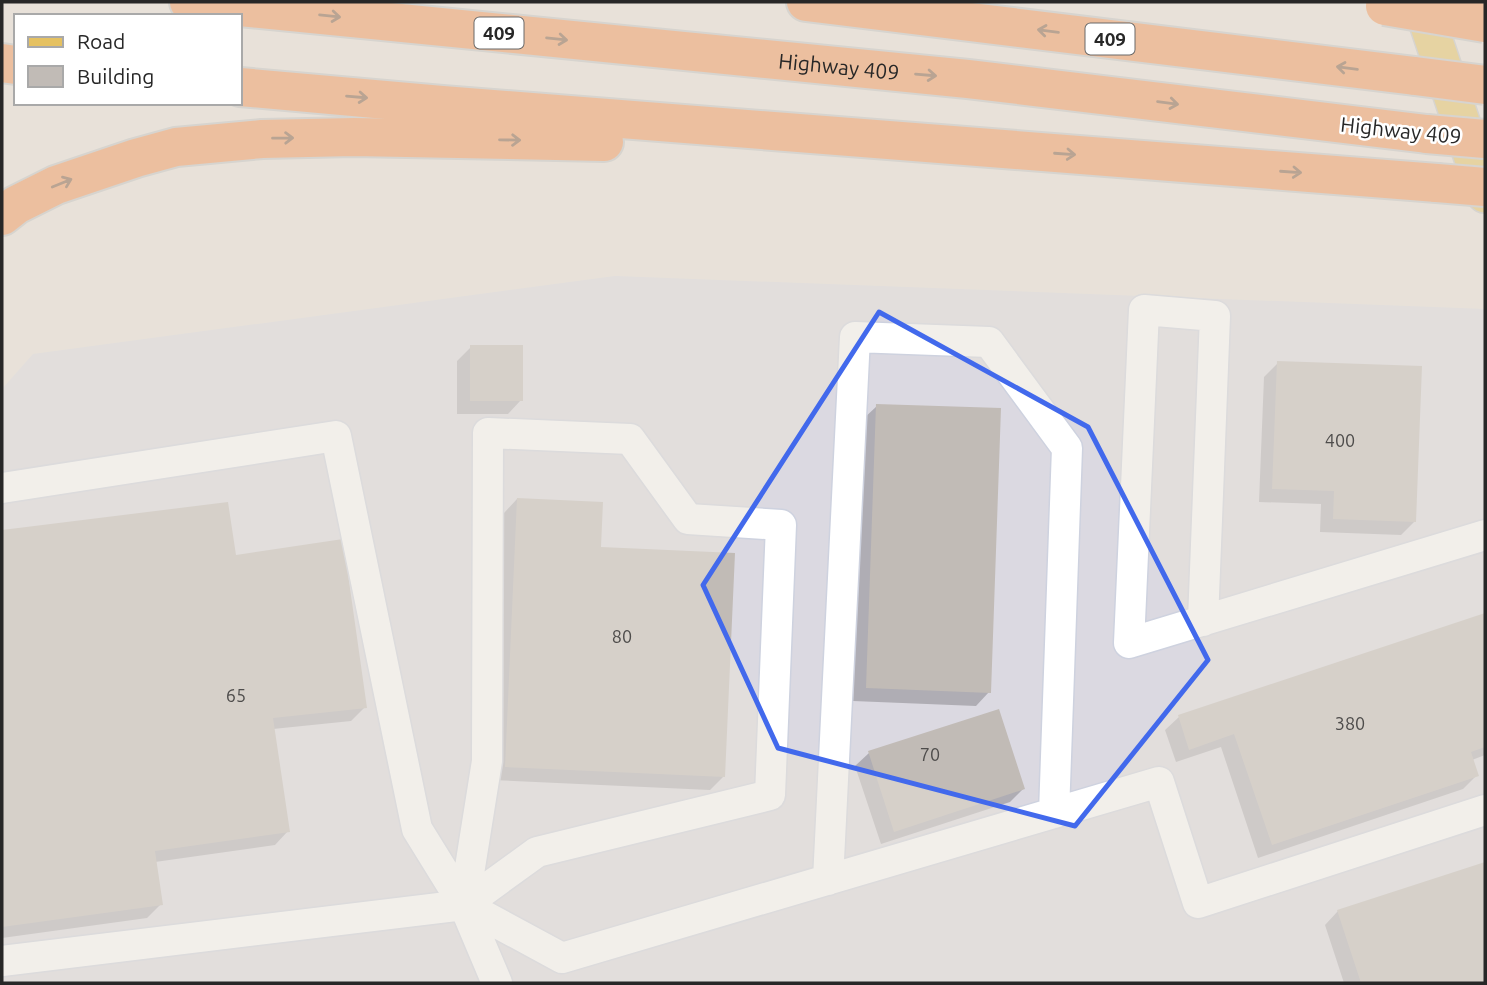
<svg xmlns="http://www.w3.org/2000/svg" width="1487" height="985" viewBox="0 0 1487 985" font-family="Ubuntu,sans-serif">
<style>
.industrial{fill:#dbd9e1}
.shadow{fill:#0003}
.building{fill:#c1bbb6}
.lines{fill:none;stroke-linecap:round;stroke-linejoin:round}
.minor-casing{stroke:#ced2df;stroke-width:33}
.major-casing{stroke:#c3c3c3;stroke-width:40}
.highway-casing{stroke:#c3c3c3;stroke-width:42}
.minor{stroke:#fff;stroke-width:30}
.major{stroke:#e5c161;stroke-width:37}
.highway{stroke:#f2965a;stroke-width:38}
.highway-bridge-casing{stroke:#c3c3c3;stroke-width:42;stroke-linecap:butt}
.highway-bridge{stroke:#f2965a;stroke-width:38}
.oneway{stroke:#82593e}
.marked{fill:none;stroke:#4269ec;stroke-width:5;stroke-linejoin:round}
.labels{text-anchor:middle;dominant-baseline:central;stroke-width:5;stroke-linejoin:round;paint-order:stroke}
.number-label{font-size:18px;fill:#4e4c4b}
.shield{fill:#fff;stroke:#686868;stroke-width:2}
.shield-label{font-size:19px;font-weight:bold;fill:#272727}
.street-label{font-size:21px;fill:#272727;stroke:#fff}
</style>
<rect width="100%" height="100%" fill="#e8e1d9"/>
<path class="industrial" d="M615,276l870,33v674h-1483v-594l31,-35z"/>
<path class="shadow" d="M471,347l50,53 -13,14h-51v-53z
M1278,363l137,158 -14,14 -81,-3 1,-28 -62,-2 5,-125z
M877,406l112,286 -13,14 -123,-5 10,-282z
M517,499l82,49 124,229 -13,13 -218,-10 12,-267z
M227,504l8,52 130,151 -14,14 -78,8 15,102 -13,14 -120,17 6,42 -14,14 -145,20v-406z
M1485,615v140l-13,5 5,15 -14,14 -205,69 -37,-111 -45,15 -11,-32 14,-13z
M869,753l154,36 -13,13 -129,42 -26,-78z
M1485,863v120h-141l-19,-58 13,-14z"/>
<path class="building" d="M470,345h53v56h-53z
M1277,361l145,5 -6,156 -83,-3 1,-28 -62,-2z
M876,404l125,4 -10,285 -125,-5z
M517,498l86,4 -2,45 134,6 -10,224 -220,-10z
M228,502l8,53 107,-16 24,169 -94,10 17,114 -135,19 8,54 -161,22v-397z
M1485,613v134l-14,5 8,24 -207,69 -38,-111 -45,16 -11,-35z
M999,709l26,80 -131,43 -26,-81z
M1485,862v121h-124l-24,-73z"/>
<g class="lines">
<defs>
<path id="minor" d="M2,488l334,-52 81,393 47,76 33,78
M1203,621l12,-305 -71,-6 -15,333 356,-108
M828,880l27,-543 134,5 78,106 -13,365
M464,905l98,53 597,-176 39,121 287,-93
M2,961l462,-56 73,-53 233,-57 11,-270 -93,-6 -58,-80 -142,-6 -1,328 -23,144"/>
<path id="major" d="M1421,2l64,192"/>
<g id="highway">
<path id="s1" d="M189,2l779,77 459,55"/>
<path d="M806,2l609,74"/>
<path d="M2,63l14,2"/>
<path d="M240,87l202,18 995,78"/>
<path d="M2,216l14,-11 40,-20 80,-27 40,-11 86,-8 92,-2 250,5"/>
</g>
</defs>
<use href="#minor" class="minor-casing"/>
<use href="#major" class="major-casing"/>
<use href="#highway" class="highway-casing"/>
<use href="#minor" class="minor"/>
<use href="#major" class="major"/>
<use href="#highway" class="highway"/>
<defs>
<path id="highway-bridge" d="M1385,6l100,17
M1415,76l70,9
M1427,134l58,5
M1437,183l48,4"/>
</defs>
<use href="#highway-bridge" class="highway-bridge-casing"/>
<use href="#highway-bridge" class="highway-bridge"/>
</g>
<defs><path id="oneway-shaft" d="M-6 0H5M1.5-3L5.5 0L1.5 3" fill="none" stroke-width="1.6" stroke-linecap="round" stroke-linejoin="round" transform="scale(1.75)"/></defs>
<g class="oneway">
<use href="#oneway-shaft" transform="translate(330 16) rotate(6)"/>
<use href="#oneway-shaft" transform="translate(1048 31) rotate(-173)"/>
<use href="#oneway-shaft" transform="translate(557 39) rotate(6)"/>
<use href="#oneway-shaft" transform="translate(1347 68) rotate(-173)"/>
<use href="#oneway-shaft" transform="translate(926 75) rotate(5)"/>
<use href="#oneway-shaft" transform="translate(357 97) rotate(5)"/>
<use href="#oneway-shaft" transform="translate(1168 103) rotate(7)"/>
<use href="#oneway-shaft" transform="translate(283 138) rotate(-1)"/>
<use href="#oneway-shaft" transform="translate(510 140) rotate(1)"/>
<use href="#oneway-shaft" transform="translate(1065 154) rotate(4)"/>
<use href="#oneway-shaft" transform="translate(1291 172) rotate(4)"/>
<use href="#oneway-shaft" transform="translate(62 183) rotate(-22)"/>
</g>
<path d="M0 0H1487V985H0ZM879,312l209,115 120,233 -133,166 -297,-78 -75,-163z" fill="#e8e1d9" fill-opacity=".55" fill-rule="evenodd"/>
<path class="marked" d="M879,312l209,115 120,233 -133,166 -297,-78 -75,-163z"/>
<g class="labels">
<g class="number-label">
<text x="1340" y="440">400</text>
<text x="622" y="636">80</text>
<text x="236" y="695">65</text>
<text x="1350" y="723">380</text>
<text x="930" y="754">70</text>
</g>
<g class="shield">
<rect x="474.5" y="17.5" width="49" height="31" rx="5"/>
<rect x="1085.5" y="23.5" width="49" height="31" rx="5"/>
</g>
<g class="shield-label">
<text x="499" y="33">409</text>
<text x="1110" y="39">409</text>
</g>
<g class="street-label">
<text stroke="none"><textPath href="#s1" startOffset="653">Highway 409</textPath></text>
<text transform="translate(1401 130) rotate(6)">Highway 409</text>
</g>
</g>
<rect width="1487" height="985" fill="none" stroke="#272727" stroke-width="7"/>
<rect x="14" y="14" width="228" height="91" fill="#ffffff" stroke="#a9a9a9" stroke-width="2"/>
<rect x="28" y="37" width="35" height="10" fill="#e5c161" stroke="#a9a9a9" stroke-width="2"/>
<text x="77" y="49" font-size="21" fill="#272727">Road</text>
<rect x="28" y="66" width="35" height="21" fill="#c1bbb6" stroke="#a9a9a9" stroke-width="2"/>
<text x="77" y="84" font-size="21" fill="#272727">Building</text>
</svg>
